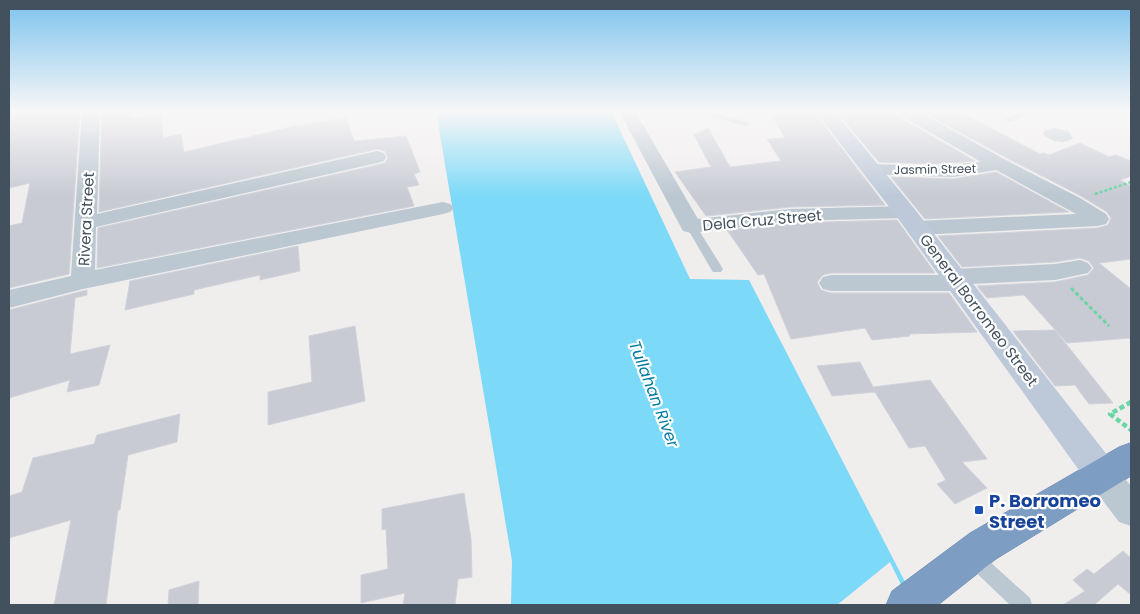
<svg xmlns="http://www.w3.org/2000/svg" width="1140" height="614" viewBox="0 0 1140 614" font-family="Poppins,sans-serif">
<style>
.water{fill:#7cd9f7}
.pier{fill:#f0eded}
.building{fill:#c8cbd4;stroke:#d0d3da}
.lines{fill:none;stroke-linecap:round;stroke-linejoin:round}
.highway-casing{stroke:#6988af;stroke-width:1}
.path-far2{stroke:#69d6a4;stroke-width:2.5;stroke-dasharray:3 2;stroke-linecap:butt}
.path-far1{stroke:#69d6a4;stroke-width:3;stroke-dasharray:4 2.5;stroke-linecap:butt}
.path{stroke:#69d6a4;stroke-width:4.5;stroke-dasharray:5 3;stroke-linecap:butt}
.lane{fill:#bbc7d1;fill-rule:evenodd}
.street{fill:#bbc7d1;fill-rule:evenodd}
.secondary{fill:#bdc9d9;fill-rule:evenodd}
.highway{fill:#7e9dc3;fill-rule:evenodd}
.transit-dot{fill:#1a4fb4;stroke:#fff;stroke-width:2}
.labels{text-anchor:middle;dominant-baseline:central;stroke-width:4.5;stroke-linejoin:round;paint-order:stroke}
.far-street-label{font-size:12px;fill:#43505d;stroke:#fff}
.street-label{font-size:15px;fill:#43505d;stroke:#fff}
.water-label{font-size:16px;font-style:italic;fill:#027ba3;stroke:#fff}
.near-transit-label{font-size:18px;font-weight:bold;fill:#164399;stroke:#fff;text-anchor:start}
</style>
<rect width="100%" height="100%" fill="#f0eded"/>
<path class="water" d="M436,111h175l79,168 59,1 168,325h-406l1,-44z"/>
<path class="pier" d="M890,562l21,43h-74z"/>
<path class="building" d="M9,111h71l-11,163 -60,14v-62l13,-3 8,-40 -21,5z
M102,111h25v3h3v5l31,-6 2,25 18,-4 3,18 116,-27 46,-7 8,23 52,-5 14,36 -6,2 5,11 -12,2 7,19 -317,62 1,-40 279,-63 8,-2 3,-5 -3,-7 -8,-2 -278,63z
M769,111h44l72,94 -95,2 -84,9 -31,-44 36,-5 -17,-32 14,-7 22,39 51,-6 -14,-22 18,-1z
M836,111h59l4,6 76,44 -39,3 -57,-2z
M921,111h37l82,43 4,-1 5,2 31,-12 29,14 7,-2 15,6v15l-11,4 11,6v73l-32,4 32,26v49l-64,5 -43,-48 -37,3 -10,-12 78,-4 33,-7 6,-7 -5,-7 -9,-3 -25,4 -93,5 -24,-31 160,-8 10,-3 3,-7 -4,-6 -26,-16 -76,-39z
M996,172l73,40 -144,7 -34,-42 62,2z
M897,220l38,53h-104l-8,2 -6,7 4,8 10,3h118l28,39 -68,2 1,2 -38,4 -7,-12 -74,11 -27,-65 -6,1 -31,-45 63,-7z
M298,246l2,25 -40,9v-5l-66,15v4l-69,16 5,-29z
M87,290v5l-12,3 -5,56 40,-9 -11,40 -32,7 3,-12 -61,18v-88z
M355,326l10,75 -97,24v-33l44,-10 -3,-46z
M1055,330l58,73 -24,1 -14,-19 -20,1 -42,-55z
M860,362l13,25 57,-7 57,79 -25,3 25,26 -32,16 -18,-20 9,-4 -21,-34 -16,2 -34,-56 -43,4 -15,-30z
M180,414l-3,28 -49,13 -8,55h-2l-12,95h-52l17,-85 -62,18v-42l13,-4 11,-34 61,-14 3,-9z
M464,493l7,46 1,38 -14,2 -3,26h-52l2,-12 -44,10v-28l27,-6 -2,-40 -4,1v-21z
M1123,551l8,7v37l-13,-11 -24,21h-31l22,-14 -12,-11 14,-11 7,5z
M199,581l-1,24h-30l1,-15z"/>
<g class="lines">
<defs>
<path id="highway" d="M1131,443v33l-135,83 -58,46h-52l6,-14 78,-58 149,-86z"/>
</defs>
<use href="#highway" class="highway-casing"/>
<path class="path-far2" d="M1095,194l36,-12"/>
<path class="path-far1" d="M1071,288l38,38"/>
<path class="path" d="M1131,402l-21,12 21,16"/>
<path class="lane" d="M692,111h13l45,12 -4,3z
M1023,111h10l-22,11 -7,-2z
M1064,111h11l1,1 -4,3z
M1054,128l14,3 5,7c-10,7 -21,4 -30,-4l2,-4z
M691,223l4,1 28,45 -2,3h-8l-2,-3 -25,-43z
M972,548l6,3 52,47 2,7h-22l-44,-42 -3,-6 3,-6z"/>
<path class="street" d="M82,111h18l-3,103 280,-63 7,2 2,4 -2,4 -7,2 -281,64 -1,43 348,-68 7,2 4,4 -4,4 -7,2 -360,75 -74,19v-18l62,-14z
M619,111h16l63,108 92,-10 115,-3 7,2 4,4 -4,4 -7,2 -115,3 -99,12 -8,-2z
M897,111h21l86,48 76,39 26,16 3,5 -3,5 -8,2 -181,9 -8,-2 -3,-5 3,-5 8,-2 159,-7 -80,-44 -43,7 -88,-3 -3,-4 3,-4 7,-2 64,2 45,-4 -81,-47z
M1080,260l8,3 4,5 -4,5 -33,7 -86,4 -3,5 -8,2h-127l-8,-2 -4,-6 4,-6 8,-2h112l3,-4 8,-2 101,-5z
M1103,462l11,4 17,20v40l-12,-4 -27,-36 -5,-10 5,-10z"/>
<path class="secondary" d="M815,111h19l79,96 202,258 5,11 -5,11 -12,5 -12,-5 -194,-270z"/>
<use href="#highway" class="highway"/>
</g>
<linearGradient id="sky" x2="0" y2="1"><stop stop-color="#7dc3ee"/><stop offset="0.57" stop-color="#f8f7f7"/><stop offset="1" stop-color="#f8f7f7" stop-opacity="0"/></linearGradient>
<rect width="1140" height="196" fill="url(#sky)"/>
<rect class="transit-dot" x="974" y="505" width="10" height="10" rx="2.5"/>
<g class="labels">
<g class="far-street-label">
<text transform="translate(935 169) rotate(-1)">Jasmin Street</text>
</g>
<g class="street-label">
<text transform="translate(86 219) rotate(-87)">Rivera Street</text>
<text transform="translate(762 220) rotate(-5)">Dela Cruz Street</text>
<text transform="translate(979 310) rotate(53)">General Borromeo Street</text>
</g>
<g class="water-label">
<text transform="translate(654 394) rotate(69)">Tullahan River</text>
</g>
<g class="near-transit-label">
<text x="989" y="500">P. Borromeo<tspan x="989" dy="21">Street</tspan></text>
</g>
</g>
<rect width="1140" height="614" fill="none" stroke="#43505d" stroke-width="20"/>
</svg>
